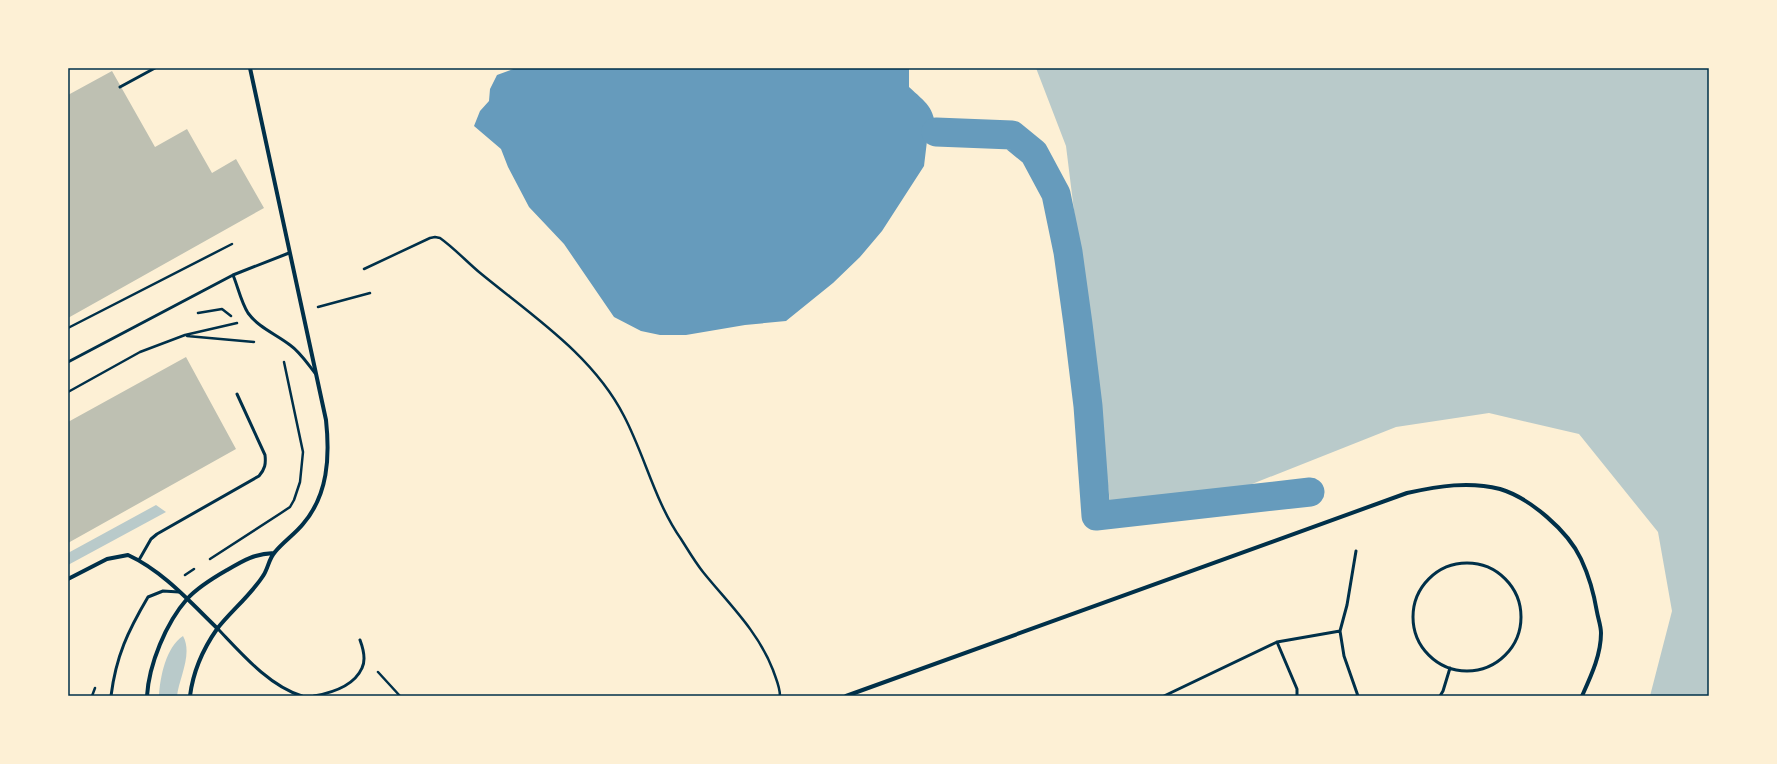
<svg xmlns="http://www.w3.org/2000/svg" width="1777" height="764" viewBox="0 0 1777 764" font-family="'Exo 2',sans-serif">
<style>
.green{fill:#b9caca}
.water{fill:#669bbc}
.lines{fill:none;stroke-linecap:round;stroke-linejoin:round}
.canal{stroke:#669bbc;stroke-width:29}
.building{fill:#bec0b2}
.path{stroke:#003049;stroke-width:2.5}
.service{stroke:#003049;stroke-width:3}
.minor{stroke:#003049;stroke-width:4}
.neatline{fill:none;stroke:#003049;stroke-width:1.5}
</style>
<rect width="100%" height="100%" fill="#fdf0d5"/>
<path class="green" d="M1036,68h673v628h-59l22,-85 -14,-79 -79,-98 -90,-21 -93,14 -149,59 -136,24 -45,-364z
M156,505l10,7 -98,53v-12z
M183,636c10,18 -4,42 -6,60h-18c1,-19 7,-49 24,-60z"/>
<path class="water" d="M516,68h393v19c17,16 25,19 27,45l-9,9 -3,25 -42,65 -22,26 -27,26 -47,38 -41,4 -59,10h-26l-19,-4 -27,-14 -50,-73 -35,-37 -21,-40 -7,-18 -27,-23 6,-15 9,-10 1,-12 7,-14z"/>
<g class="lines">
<path class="canal" d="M936,132l76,3 22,18 22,41 12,58 10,72 10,82 8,110 214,-24"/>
</g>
<path class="building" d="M112,71l43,76 32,-18 25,44 24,-14 28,49 -196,110v-223z
M186,357l50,92 -168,94v-121z"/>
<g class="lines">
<path class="path" d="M364,269l66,-31 5,-1 5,1c14,10 26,23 39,34 52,43 114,83 145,144 21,40 31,86 57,123 7,11 14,23 22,33 25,31 55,59 70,98 3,9 7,17 7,26
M318,307l52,-14
M198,313l24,-4 9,7
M68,328l164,-84
M187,336l67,6
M68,392l72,-40 45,-17 52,-12
M210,559l71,-46 9,-6 4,-7 6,-18 3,-30 -19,-90
M185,575l9,-6
M378,672l22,24
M92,696l3,-8"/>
<path class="service" d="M120,87l35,-19
M233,275c5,12 8,27 15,38 11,15 28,21 42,32 10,7 17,18 25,28
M68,362l165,-87 56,-22
M1356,551l-9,54 -7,26 4,25 14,40
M139,560l12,-21 6,-5 102,-58c6,-7 7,-12 6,-21l-28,-61
M1413 617a54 54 0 1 1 108 0a54 54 0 1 1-108 0Z
M218,629c23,24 51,57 84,67
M1277,642l20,47v7
M111,696c5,-40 17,-65 37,-99l15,-6 16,1
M314,696c17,-3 40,-10 48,-28 4,-8 1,-20 -2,-28
M1164,696l113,-54 63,-11
M1440,696l3,-5 7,-23"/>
<path class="minor" d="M68,579l39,-20 21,-4c35,16 63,48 90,74
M147,696c2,-32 19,-73 40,-97 11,-12 26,-21 40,-29 17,-10 27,-16 47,-17
M190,696c3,-24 13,-47 27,-67 14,-18 33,-33 46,-53 5,-7 6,-18 12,-24 8,-10 20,-18 28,-28 25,-29 27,-67 23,-104l-76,-352
M846,696l561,-203c32,-7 62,-12 93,-4 30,9 68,42 81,70 8,17 13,35 16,53 1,6 4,14 4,21 0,22 -10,43 -19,63"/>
</g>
<rect width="1777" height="764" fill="none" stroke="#fdf0d5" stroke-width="138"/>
<rect x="69" y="69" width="1639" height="626" class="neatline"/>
</svg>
